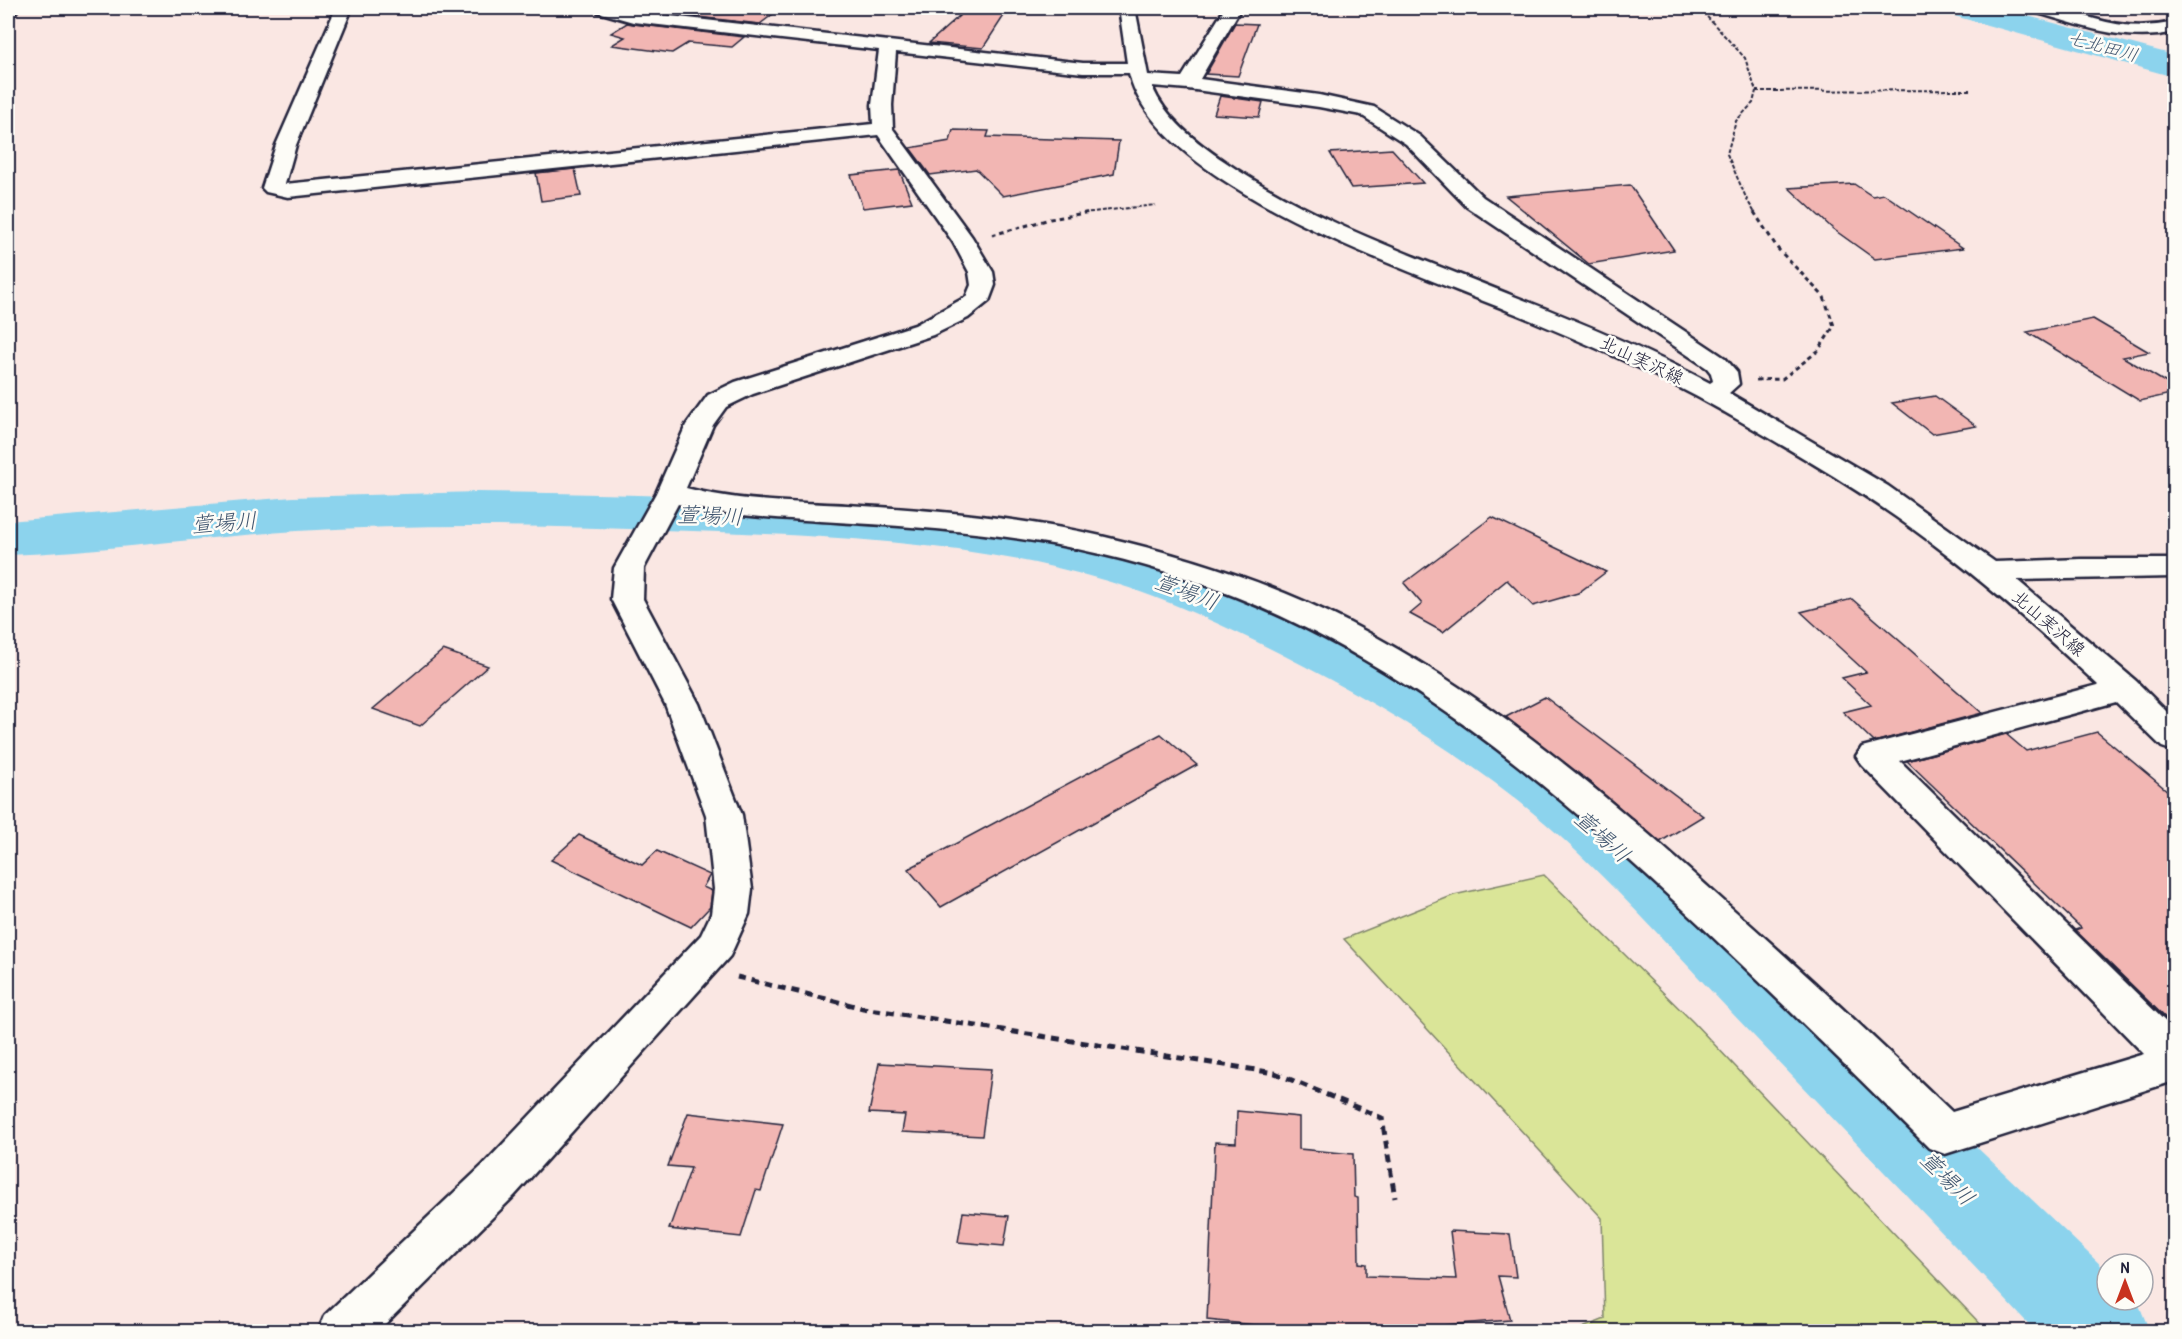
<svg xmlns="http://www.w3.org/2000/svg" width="2182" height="1339" viewBox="0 0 2182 1339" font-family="'Patrick Hand','Klee One',sans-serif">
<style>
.green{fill:#dae598;stroke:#7e846a;stroke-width:1.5}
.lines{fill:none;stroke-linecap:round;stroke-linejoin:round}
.river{fill:#8cd3ed;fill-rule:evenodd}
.building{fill:#f2b6b3;stroke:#22223b;stroke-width:1.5}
.minor-casing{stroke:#22223b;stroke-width:5}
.path-far2{stroke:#22223b;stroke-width:2;stroke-dasharray:4 2;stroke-linecap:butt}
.path-far1{stroke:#22223b;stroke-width:3;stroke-dasharray:4.5 4;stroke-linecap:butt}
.path{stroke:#22223b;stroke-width:5;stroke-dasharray:8 6;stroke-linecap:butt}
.minor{fill:#fdfcf7;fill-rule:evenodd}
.labels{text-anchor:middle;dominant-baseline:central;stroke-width:5;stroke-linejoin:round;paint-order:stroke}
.far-water-label{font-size:18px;font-style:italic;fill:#425770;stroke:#fdfcf7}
.far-street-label{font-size:18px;fill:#22223b;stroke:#fdfcf7}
.water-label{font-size:22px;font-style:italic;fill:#425770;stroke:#fdfcf7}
</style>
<rect width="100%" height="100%" fill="#fae7e3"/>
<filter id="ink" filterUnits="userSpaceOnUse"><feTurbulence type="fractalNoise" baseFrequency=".0167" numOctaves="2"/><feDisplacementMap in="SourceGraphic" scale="12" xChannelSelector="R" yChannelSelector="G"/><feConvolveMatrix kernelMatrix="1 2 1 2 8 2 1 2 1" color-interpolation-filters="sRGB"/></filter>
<g filter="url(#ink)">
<path class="green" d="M1544,875l149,147 294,309h-412l30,-12 -3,-101 -258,-279 110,-44z"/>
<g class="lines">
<path class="river" d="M1947,8h51l176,47v22l-223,-62z
M478,492c93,1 185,3 277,7 104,5 208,13 310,36 199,44 406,148 561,279l481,457v29h30l13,32h-114c-101,-108 -204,-214 -305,-320 -72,-76 -141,-156 -224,-220 -71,-54 -149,-99 -228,-139 -56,-28 -112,-54 -172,-72 -133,-39 -276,-45 -414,-50 -132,-5 -264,-8 -396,0 -97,6 -193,20 -289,24v-34l285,-24z"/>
</g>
<path class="building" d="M649,8h132l-21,16 -116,-13z
M968,8h41l-26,40 -54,-5z
M627,23l6,1 111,13 -12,10 -44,-4 -16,10 -60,-8 13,-8 -14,-4z
M1235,23l22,1 -19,52 -32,-2z
M1220,96l43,6 -4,15 -45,-3z
M953,130l36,1 -2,6 132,4 -5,33 -111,22 -27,-27 -46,6 -20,-27 40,-7z
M1392,149l31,34 -72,5 -21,-35z
M575,169l6,27 -40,5 -5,-28z
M899,170l13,32 -49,6 -12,-33z
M1854,184l18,12 12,-2 79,54 -88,11 -42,-30 -44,-41z
M1630,185l44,65 -85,14 -83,-68z
M2093,319l56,33 -26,5 52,31v5l-35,8 -113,-69z
M1935,396l41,30 -44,8 -40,-31z
M1492,517l114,55 -28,21 -45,13 -26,-26 -64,52 -33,-18 12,-10 -18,-21z
M1852,599l130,114 -108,29 -31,-30 28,-7 -29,-27 24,-6 -65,-60z
M443,650l45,16 -68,60 -47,-17z
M1545,697l158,119 -43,26 -66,-56 -88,-69z
M2097,732l78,65v230l-100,-97 6,-2 -174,-167 99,-27 20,17z
M1161,734l36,31 -256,142 -33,-38z
M579,835l63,30 15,-14 53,24 -7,12 9,4 -2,16 -19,20 -140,-67z
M879,1063l112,6 -9,67 -80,-4 3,-17 -36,-2z
M1237,1111l62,6v32l54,5 1,43 4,1 1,65 7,1v12l90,3 -6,-48 60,3 6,43 -18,-1 12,44 -64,5 1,7h-126l-114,-12 8,-178 21,1z
M688,1113l95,11 -22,67 -5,-1 -15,47 -72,-8 22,-61 -23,-2z
M963,1212l46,4 -5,30 -46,-4z"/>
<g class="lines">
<defs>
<path id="minor" d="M8,8h10l-2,4 -8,2z
M336,8h16l-56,137 -11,39 588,-60 -1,-19 7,-55 -246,-28 -35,-10 -2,-4h24l15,4 448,51h44l-8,-55h16l13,67 34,2 43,-69h16l-41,71 119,16 55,12 46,29 63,61 242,161 12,14 2,12 -10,9 159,93 107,76 86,-3h93v18l-157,3 119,101 38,38v32l-12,-4 -46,-45 -216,59 274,269v51l-229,73 -16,-6c-76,-76 -153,-151 -231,-225 -178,-167 -354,-313 -598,-369 -80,-19 -164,-26 -247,-31 -58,-4 -117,-5 -175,-19l-34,64 -1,31 56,105 43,111 10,74 -3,25 -19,42 -215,239 -138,137h-59l7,-17 158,-150 218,-230 10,-21 3,-25 -8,-74 -41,-111 -54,-105 3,-31 42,-75 30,-68 22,-30 27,-13 180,-57 51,-28 5,-12 -2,-13 -16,-30 -75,-107 -590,62 -22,-5 -4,-4 14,-43zM896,52l187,21h46c27,115 287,199 387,241 70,29 140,59 205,96 59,34 119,68 175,107 72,50 138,108 202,168l-236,62 -6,9 6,9 282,289 -192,58c-74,-71 -149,-141 -226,-209 -116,-105 -236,-208 -376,-280 -78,-40 -163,-67 -249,-87 -83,-19 -169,-26 -254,-31 -54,-3 -109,-3 -161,-17l27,-63 13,-18 27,-13 180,-59 35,-17 21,-17 6,-16 -2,-13 -21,-35 -79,-108 -1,-24zM1152,86l36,3 131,18 42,8 45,29 61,63 240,161 4,5 2,8 -3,2c-64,-34 -132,-62 -199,-88 -99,-40 -199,-74 -287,-134 -28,-19 -59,-43 -72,-75z
M2032,8c22,-3 42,5 63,11 27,8 52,9 79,3v10c-48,12 -93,-7 -140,-20z"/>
</defs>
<use href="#minor" class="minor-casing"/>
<path class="path-far2" d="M1699,8l46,50 11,33 -3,12 -17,18 -9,33 20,46 8,13
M1756,91l216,-1
M1083,213l73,-8"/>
<path class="path-far1" d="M1754,212l24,37 46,48 10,29 -16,25 -36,28 -27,1
M992,235l58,-16 41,-7"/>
<path class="path" d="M737,977l126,31 412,65 107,45 13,80"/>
<use href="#minor" class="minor"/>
</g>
</g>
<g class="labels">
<g class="far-water-label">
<text transform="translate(2103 46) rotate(15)">七北田川</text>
</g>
<g class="far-street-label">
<text transform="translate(1642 360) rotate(25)">北山実沢線</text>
<text transform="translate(2049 623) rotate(41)">北山実沢線</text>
</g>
<g class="water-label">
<text transform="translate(710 515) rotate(2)">萱場川</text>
<text transform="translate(224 522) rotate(-4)">萱場川</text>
<text transform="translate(1187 591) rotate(21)">萱場川</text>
<text transform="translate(1603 836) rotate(42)">萱場川</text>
<text transform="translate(1948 1178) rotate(45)">萱場川</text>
</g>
</g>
<rect width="2182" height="1339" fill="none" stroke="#fdfcf7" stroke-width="30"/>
<rect x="15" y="15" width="2152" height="1309" fill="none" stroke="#22223b" stroke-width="2" filter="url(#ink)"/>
<g transform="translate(2125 1282)"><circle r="28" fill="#fdfcf7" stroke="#a5a5ac" stroke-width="1.5"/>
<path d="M0-4.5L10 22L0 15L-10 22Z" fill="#c8321e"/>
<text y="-9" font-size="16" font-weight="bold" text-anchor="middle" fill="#22223b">N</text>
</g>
</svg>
